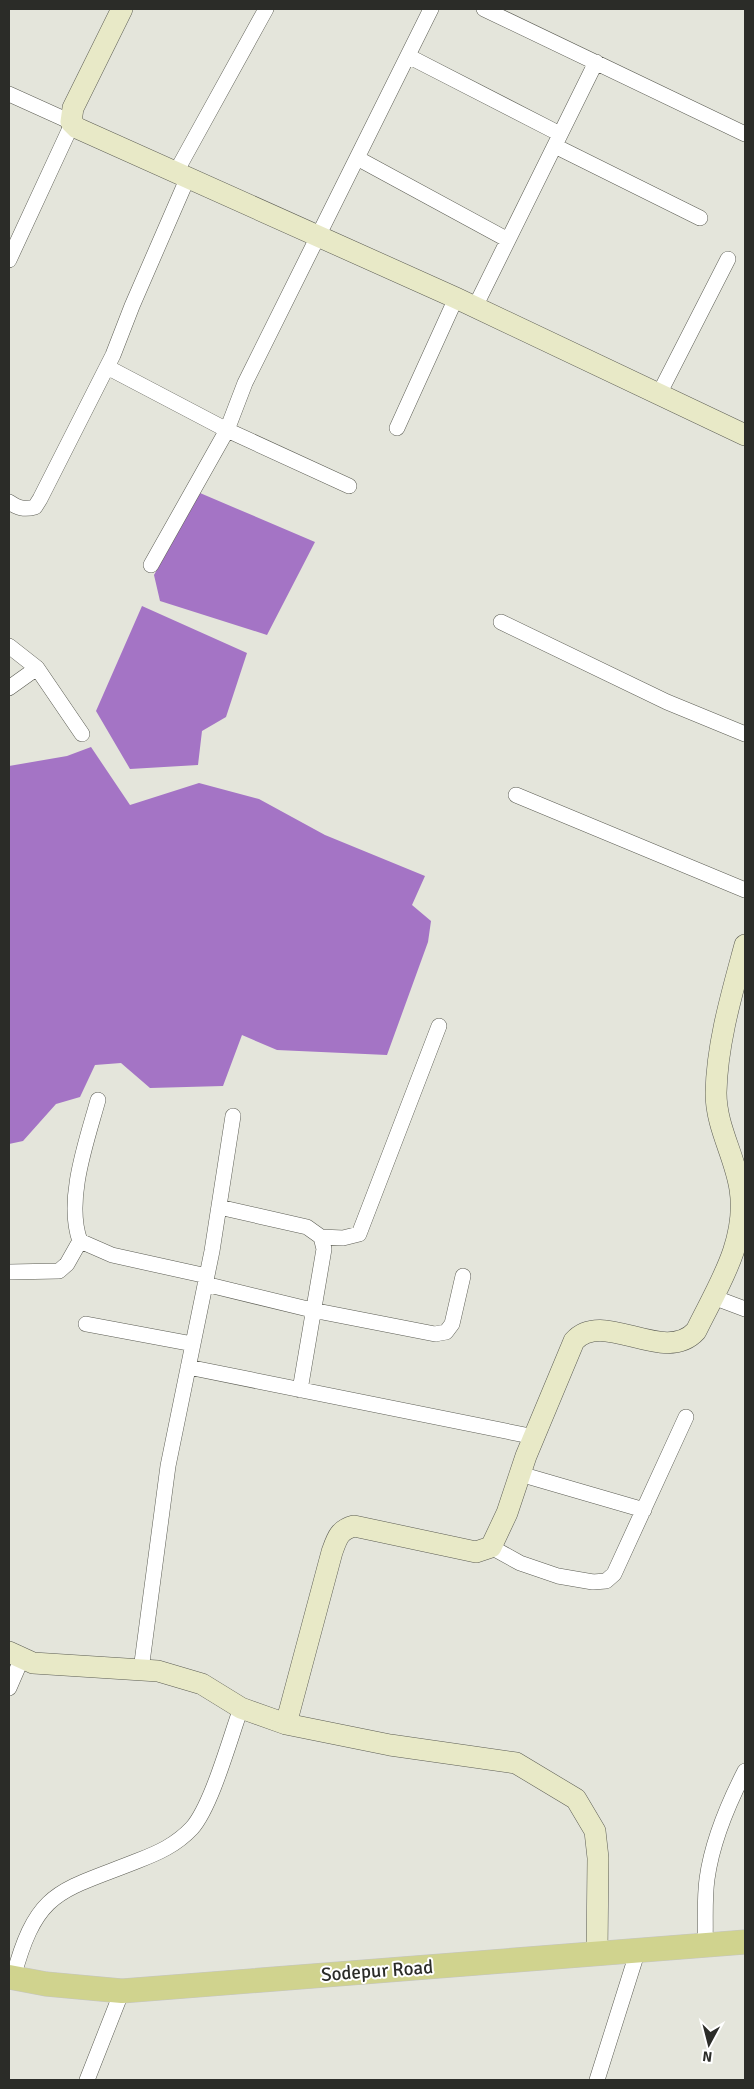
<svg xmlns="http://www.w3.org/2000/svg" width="754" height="2089" viewBox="0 0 754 2089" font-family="Signika,sans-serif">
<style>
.water{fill:#a474c5}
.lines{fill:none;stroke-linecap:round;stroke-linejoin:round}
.street-casing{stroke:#5c5d54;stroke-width:16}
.secondary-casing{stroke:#5c5d54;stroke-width:22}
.primary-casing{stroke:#c4c4c3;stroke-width:25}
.street{stroke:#fff;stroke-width:15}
.secondary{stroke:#e8e9c7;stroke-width:21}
.primary{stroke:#d0d38e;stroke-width:24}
.labels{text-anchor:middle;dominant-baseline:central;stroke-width:4;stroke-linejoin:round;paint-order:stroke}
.street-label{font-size:19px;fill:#2b2c28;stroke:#fff}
</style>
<rect width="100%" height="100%" fill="#e4e5db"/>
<path class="water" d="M200,493l115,49 -48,93 -107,-34 -6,-26z
M142,606l105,47 -21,64 -24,14 -4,34 -68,4 -34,-58z
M91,747l39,58 69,-22 60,16 66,36 100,41 -13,29 19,16 -3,21 -41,113 -110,-5 -35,-15 -19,51 -73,2 -29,-25 -26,2 -15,32 -24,7 -33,37 -14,3v-378l58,-10z"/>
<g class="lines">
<defs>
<path id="street" d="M484,9l261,125
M408,56l152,78
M9,94l62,28
M555,146l145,72
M357,158l151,82
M176,172l90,-163
M9,260l63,-136
M475,307l121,-245
M107,367l120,63 122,56
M659,394l69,-135
M397,428l59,-130
M9,502c9,6 15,8 26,5l5,-8 73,-144 19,-49 56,-129
M151,565l76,-135 18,-47 186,-374
M501,622l166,80 78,32
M9,646l28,22 45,66
M9,688l28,-20
M516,795l229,95
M98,1100c-11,40 -33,100 -18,141l32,14 95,21
M219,1207l88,20 14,10 3,12 -24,141
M321,1237l22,1 16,-4 80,-208
M9,1272l50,-1 8,-7 13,-23
M205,1284l107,26 123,24 11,-2 6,-8 11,-48
M713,1297l32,12
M86,1324l107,20
M188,1367l347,70
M520,1474l124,36
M491,1547l29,16 38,13 35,6 13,-1 8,-7 72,-157
M141,1670l27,-204 44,-215 21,-135
M9,1688l13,-30
M705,1945c1,-21 -1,-44 2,-66 5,-37 21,-75 38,-108
M13,1978c24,-89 46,-86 124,-117 21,-8 39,-16 55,-33 20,-23 38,-90 49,-120
M87,2080l35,-89
M597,2080l41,-130"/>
<path id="secondary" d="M122,9l-49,99 -2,14 6,6 379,170 289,137
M9,1652l24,11 125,8 44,13 39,24 45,16 104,21 126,18 60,36 19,32 3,27 -1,96
M286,1724l46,-172c5,-14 7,-22 22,-26l122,26 15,-5 16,-34 19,-57 48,-115c29,-33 90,25 122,-10 22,-45 52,-90 44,-142 -5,-33 -24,-62 -24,-96 1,-50 16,-100 29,-148"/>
<path id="primary" d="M9,1977l37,7 76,7 623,-49"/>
</defs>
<use href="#street" class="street-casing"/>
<use href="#secondary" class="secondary-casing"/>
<use href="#primary" class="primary-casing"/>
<use href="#street" class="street"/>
<use href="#secondary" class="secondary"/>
<use href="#primary" class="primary"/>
</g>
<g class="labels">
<g class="street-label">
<text transform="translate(377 1971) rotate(-4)">Sodepur Road</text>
</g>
</g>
<rect width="754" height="2089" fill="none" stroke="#2b2c28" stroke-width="20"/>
<g transform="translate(709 2044) rotate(187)" stroke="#ffffff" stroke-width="4" paint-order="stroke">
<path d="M0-4L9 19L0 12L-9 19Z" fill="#2b2c28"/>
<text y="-8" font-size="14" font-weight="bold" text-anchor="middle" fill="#2b2c28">N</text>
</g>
</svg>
